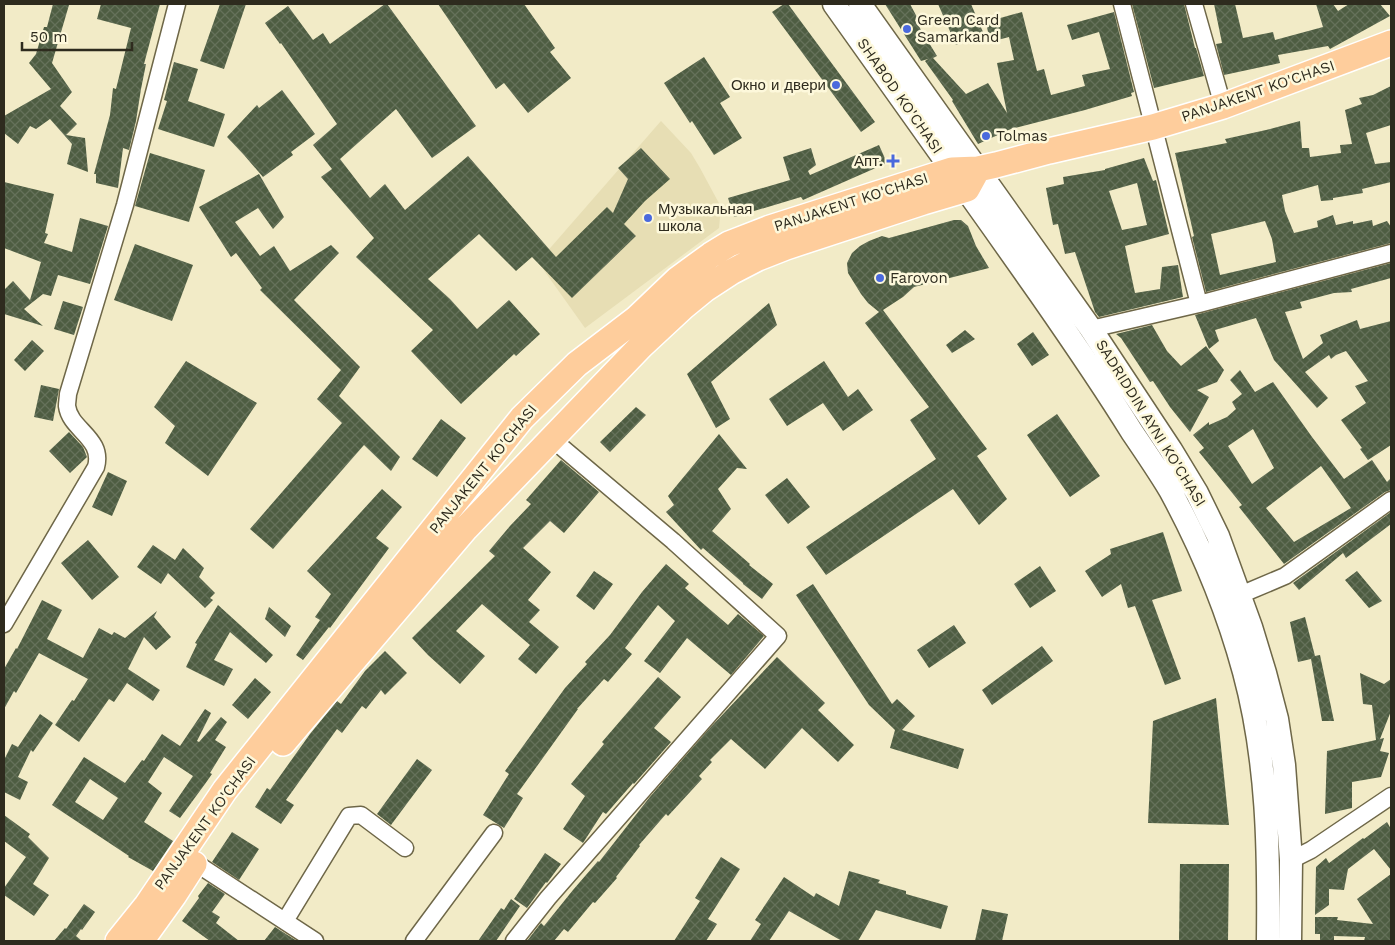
<svg xmlns="http://www.w3.org/2000/svg" width="1395" height="945" viewBox="0 0 1395 945" font-family="'Work Sans',sans-serif">
<style>
.built{fill:#e7deb4}
.building{fill:url(#building-cross-hatch);fill-rule:evenodd}
.lines{fill:none;stroke-linecap:round;stroke-linejoin:round}
.street-casing{stroke:#6e6748;stroke-width:19}
.secondary-casing{stroke:#6e6748;stroke-width:25}
.primary-casing{stroke:#fff;stroke-width:28}
.street{stroke:#fff;stroke-width:16}
.secondary{stroke:#fff;stroke-width:22}
.primary{stroke:#fecd9c;stroke-width:25}
.poi-dot{fill:#4a69dd;stroke:#fdf8db;stroke-width:2}
.labels{text-anchor:middle;dominant-baseline:central;stroke-width:5;stroke-linejoin:round;paint-order:stroke}
.poi-label{font-size:15px;fill:#2e2b1e;stroke:#fdf8db;text-anchor:start}
.street-label{font-size:15px;fill:#2e2b1e;stroke:#fdf8db}
</style>
<defs>
<pattern id="building-cross-hatch" width="8" height="8" patternUnits="userSpaceOnUse" patternTransform="scale(1.25)"><rect width="8" height="8" fill="#4e5d42"/><path d="M0 0l8 8M0 8l8-8" fill="none" stroke="#65715a"/></pattern>
</defs>
<rect width="100%" height="100%" fill="#f2ebc7"/>
<path class="built" d="M661,121l30,32 9,15 21,39 -2,21 -134,100 -47,-66z"/>
<path class="building" d="M53,4l16,1 -17,58 20,29 -12,14 17,18 -11,11 19,3 3,34 -21,-8 5,-20 -22,-25 -14,10 -6,-3 -12,18 -14,-11v-17l47,-27 -22,-26 7,-9 8,-27h3z
M101,4h59l-16,60h2l-5,25 -5,32 -7,29 -6,-2 -5,40 -22,-5v-9h-2l16,-59 3,-27 3,1 15,-61 -34,-9z
M220,4h26l-22,65 -24,-8z
M385,4h2l89,122 -44,32 -36,-49 -56,50 30,39 15,-14 20,26 63,-54 88,101 51,-50 6,6 15,-34 -10,-11 23,-20 29,31 -25,22 -21,23 12,12 -64,62 -40,-41 -16,14 -37,-37 -51,45 22,20 27,30 32,-29 31,34 -24,22 -2,-2 -53,50 -50,-53 22,-21 -77,-73 18,-19 -53,-61 11,-8 -19,-24 24,-21 -56,-81 -1,1 -15,-21 23,-17 25,34 10,-7 7,11z
M438,4h86l31,44 -5,4 21,26 -43,35 -24,-30 -8,6z
M784,4h4l87,118 -14,10 -89,-120z
M885,4h25l8,15 -3,1 22,36 -4,2 33,36 22,-11 19,30 -10,-50 17,-3 -5,-23 -19,5 -4,-20 36,-10 15,59 7,-2 7,26 34,-9 -3,-11 28,-6 -11,-37 -27,8 -5,-15 47,-13 20,80 -3,1 1,3 -47,14 -74,19 -33,15 -26,-43 1,-1 -28,-39 3,-2 -7,2z
M938,4h33l12,28 -27,13z
M1132,4h52l11,44h1l8,28 -50,12z
M1214,4h21l8,34 30,-6 2,8 48,-13 -7,-23h17l5,7 11,-7h31l10,12 -60,33 -2,-3 -50,9 2,8 -56,12 -8,-31 6,-1z
M704,57l26,40 -10,6 22,35 -28,17 -22,-34 -2,2 -26,-40z
M174,62l24,7 -10,32 37,13 -11,33 -56,-18 9,-28 -3,-1z
M1391,86v39l-25,8 9,31 16,-2v20l-29,7 1,4 -30,5v2l-12,1 -3,-16 -36,10 3,16 9,22 24,-6 -1,-6 16,-6 3,10 17,-4v3l19,-4 1,6 14,-5 4,6v16l-185,49 -14,-55 2,-1 -19,-83 52,-10 -2,-4 41,-9 34,-9 2,27h7l1,9 31,-4 -1,-8 12,-1 -7,-34 17,-6 -3,-6 14,-3zM1265,221l7,18 4,23 -56,13 -9,-41z
M282,90l33,44 -24,18 2,3 -30,22 -19,-22 -17,-18 30,-32 2,3z
M879,145l8,18 -84,37 -2,-3 -67,20 -6,-19 62,-18 -7,-23 28,-9 5,17 -8,6 2,4z
M150,153l55,17 -16,52 -54,-16z
M1144,158l9,23 3,-1 13,54 -44,12 10,47 25,-4 2,-22 16,-2 5,32 -84,20 -4,-5 -20,-60 -10,2 -7,-30 -5,1 -7,-37 18,-4 -1,-7 42,-7v-1zM1137,183l10,42 -25,5 -13,-39z
M259,174l25,43 -11,12 -15,-21 -23,14 25,34 14,-10 16,25 41,-26 8,8 -45,47 66,67 -21,29 61,61 -9,14 -27,-26 -91,104 -23,-20 92,-106 -25,-24 24,-29 -81,-80 2,-2 -26,-35 -5,4 -32,-50z
M4,182l50,12 -9,39 3,1 -4,9 28,9 8,-34 28,8 -18,58 -32,-9 -7,21 -8,-2 -19,15 19,17 -39,-12v-24l9,-9 17,19 11,-38 -37,-14z
M954,220h7l7,6 8,20 13,22 -75,19 -11,10 -20,13 104,139 -10,7 30,43 -28,26 -26,-36 -127,86 -20,-28 130,-88 -26,-39 19,-13 -64,-84 14,-11 -11,-9 -7,-9 -13,-21 -1,-10 5,-10 8,-7 9,-5 13,-5 7,2z
M135,244l58,21 -21,56 -58,-21z
M1391,263v15l-40,11 1,3 -18,1 -34,9 2,6 -17,4 18,47 20,-16 -3,-8 14,-6 23,-9 3,9 31,-8v124l-23,15 -8,-11 2,-1 -21,-28 25,-17 -11,-17 13,-5 -22,-30 -10,4 -5,4 -2,-4 -24,17 23,26 -11,10 -43,-48 -18,-42 -41,12 4,11 -10,8 -14,-34z
M63,301l20,6 -9,28 -20,-6z
M769,303l8,22 -66,57 19,37 -14,9 -29,-54z
M1152,325l15,26 14,15 25,-20 18,24 -7,12 -20,8 12,7 -19,35 -20,-25 -17,-26 -3,1 -29,-44 -5,-4z
M965,330l10,9 -23,14 -6,-8z
M1033,332l16,23 -17,11 -15,-22z
M32,340l12,11 -19,20 -11,-11z
M186,361l71,42 -49,73 -43,-33 10,-17 -21,-19z
M824,361l24,36 10,-8 15,21 -30,21 -20,-28 -36,23 -18,-27z
M1240,370l15,22 18,-10 39,55 32,42 28,-19 15,22 4,-4v12l-6,2 -101,72 -45,-57 3,-2 -43,-53 5,-4 -11,-13 16,-13v3l18,-8 9,-8 -4,-7 10,-8 -12,-14zM1253,429l21,39 -22,16 -24,-38zM1321,466l30,42 -57,34 -28,-34z
M41,385l18,4 -6,32 -19,-4z
M636,407l10,8 -36,37 -10,-10z
M1057,414l43,62 -30,21 -43,-62z
M441,419l25,19 -29,39 -25,-18z
M69,432l14,15 4,10 -17,16 -21,-22z
M719,434l28,35 -10,-1 -19,21 13,20 -19,22 38,33 -1,1 24,19 -11,15 -19,-15v-1l-40,-35 -2,2 -35,-38 8,-7 -6,-9z
M561,460l38,32 -35,41 -14,-12 -27,27 28,24 -23,28 12,10 -11,12 30,25 -23,27 -18,-15 12,-14 -48,-41 -26,27 29,25 -25,28 -32,-29 -16,-17 83,-82 -6,-5 21,-25 21,-22 -5,-4z
M108,472l19,9 -15,35 -20,-9z
M787,478l23,29 -22,17 -23,-29z
M382,489l20,18 -26,31 13,10 -59,80 -1,-1 -26,33 -7,-5 24,-35 -5,-3 16,-23 -24,-23z
M1391,512v12l-45,34 -3,-5 -44,37 -6,-7z
M1163,532l19,59 -30,9 29,79 -16,6 -30,-79 -7,2 -7,-24 -19,13 -17,-26 26,-17 -1,-5z
M88,540l31,37 -27,23 -31,-37z
M153,545l22,15 8,-12 21,20 -5,9 16,16 -5,5 3,2 -8,8 -37,-35 -7,11 -24,-17z
M666,564l23,20 -4,4 43,37 10,-11 26,22 -33,39 -44,-37 -27,35 -16,-12 31,-40 -17,-16 -33,43 7,6 -24,28 -4,-3 -27,30h1l-61,85 6,4 -19,30 -21,-13 26,-41 -4,-3 60,-83 22,-24 -2,-2 25,-27 32,-43z
M1040,566l16,25 -26,17 -16,-24z
M594,571l19,13 -19,26 -18,-14z
M1357,571l25,30 -13,7 -24,-28z
M813,584l79,120 5,-5 18,17 -13,14 62,19 -6,20 -68,-21 5,-18 -26,-25 -73,-110z
M42,600l20,10 -15,29 36,19 16,-30 13,7 2,-3 11,6 32,-27 -3,6 17,20 -15,13 -12,-13 -16,32 32,21 -7,11 -26,-18 -13,19 -5,-3 -30,43 -24,-17 17,-25 2,1 14,-22 -49,-26 -23,40 -2,-2 -10,18v-40l12,-21 1,1z
M218,605l55,50 -7,8 -36,-31 -16,28 19,9 -9,17 -38,-19 11,-23 -2,-1z
M269,607l22,19 -6,11 -20,-18z
M1305,617l10,39 5,-1 14,66h-12l-11,-62 -13,3 -8,-40z
M954,625l12,18 -37,25 -12,-18z
M1042,646l11,15 -61,44 -10,-15z
M385,651l22,22 -22,22 -4,-5 -15,19 -4,-3 -20,27 -5,-4 -51,71 8,5 -13,19 -26,-17 12,-19 3,2 40,-56 27,-33 4,3 24,-33z
M777,657l48,46 -7,7 36,35 -16,17 -36,-34 -37,41 -34,-30 -21,21 2,2 -13,14 3,3 -34,37 -2,-2 -27,31 1,1 -24,31 1,1 -22,25 -2,-1 -25,30 -4,-3 -10,12h-27l14,-18 3,3 29,-36 25,-29 1,1 50,-64 59,-68z
M1360,673l24,11 7,-5v32l-11,28 4,-1 -4,13 9,2 -8,24 -29,5v26l-27,6 2,-63 49,-11 -4,-35 -9,-1z
M658,677l23,20 -27,31 17,14 -37,42 -1,-1 -27,31 -3,-2 -20,31 -20,-14 22,-33 -14,-12 33,-40 -2,-2z
M255,678l16,14 -23,27 -16,-14z
M1216,698l13,127 -81,-2 5,-102z
M205,709l6,4 -14,28 2,1 22,-25 6,5 -12,18 11,7 -16,26 2,1 -7,10 -25,34 -11,-7 24,-35 -29,-19 -16,25 14,11 -18,29 29,19 -20,30 -25,-14 1,-1 -77,-51 32,-48 41,26 17,-23 2,1 18,-27 18,12zM90,779l28,19 -15,22 -28,-18z
M40,714l13,9 -20,29 -2,-2 -13,27 10,5 -8,18 -16,-8v-32l8,-16 6,3z
M417,759l15,11 -41,55 -14,-11z
M4,815l26,19 -2,3 21,21 -16,26 16,11 -15,21 -30,-21v-7l22,-31 -22,-16z
M1387,822l4,7v41l-17,-21 -26,20 -4,21 -15,-1v16l-14,10 1,-48 10,-9 3,5 34,-25 1,1z
M232,832l27,17 -20,31 -27,-18z
M545,853l16,11 -14,19 -1,-1 -19,26 -13,-9z
M721,857l19,12 -32,50 9,5 -11,17h-32l26,-40 -5,-3z
M1180,864h49l-1,77h-49z
M849,871l31,9 -2,3 28,8v3l42,12 -7,23 -65,-19 -18,31h-16l-53,-30 -20,30h-19l11,-17 -6,-4 29,-43 30,20 2,-4 23,13z
M1391,874v67h-27l1,-4 -31,-1v5h-14v-7h-5v-17h23l-1,3 36,4 -16,-25z
M208,883l17,11 -13,18 8,5 -4,6 23,18h-29l-28,-20 17,-23 -1,-2z
M511,899l9,7 -24,35h-18l23,-33 3,2z
M84,904l11,8 -13,18 -1,-1 -5,7 6,5h-28l11,-13 1,1z
M982,909l26,5 -6,27h-27z
M275,927l22,14h-33z"/>
<g class="lines">
<defs>
<path id="street" d="M1122,4l77,300
M1194,4l29,102
M1091,329l108,-25 192,-51
M1240,595l45,-19 106,-76
M4,624l92,-157c8,-29 -26,-37 -29,-61 0,-4 1,-9 1,-12l57,-189 52,-201
M1291,860l20,-10 80,-54
M194,862l121,79
M285,921l64,-105 12,-1 44,33
M414,941l80,-108
M514,941l34,-43 230,-262 -105,-95 -121,-102"/>
<path id="secondary" d="M834,4c69,97 138,193 206,290 32,46 63,91 92,138 13,19 26,38 38,58 31,57 57,119 74,182 24,89 25,178 24,269
M860,4l231,325 80,121 26,43 21,43 33,91 14,46 12,46 7,46 7,95 -1,81"/>
<path id="primary" d="M283,743l183,-215 175,-182 42,-39 22,-18 26,-17 27,-14 28,-11 137,-45 44,-13 11,-20
M118,941l29,-36 78,-115 297,-372 55,-54 59,-45 42,-40 33,-24 18,-11 41,-16 182,-58 26,-1 18,-4 53,-14 104,-24 70,-21 168,-63
M141,941l33,-46 20,-31"/>
</defs>
<use href="#street" class="street-casing"/>
<use href="#secondary" class="secondary-casing"/>
<use href="#primary" class="primary-casing"/>
<use href="#street" class="street"/>
<use href="#secondary" class="secondary"/>
<use href="#primary" class="primary"/>
</g>
<g class="poi-dot">
<circle cx="907" cy="29" r="5"/>
<circle cx="836" cy="85" r="5"/>
<circle cx="986" cy="136" r="5"/>
<path d="M890.5 153.5h5v5h5v5h-5v5h-5v-5h-5v-5h5z"/>
<circle cx="648" cy="218" r="5"/>
<circle cx="880" cy="278" r="5"/>
</g>
<g class="labels">
<g class="poi-label">
<text x="917" y="20">Green Card<tspan x="917" dy="17">Samarkand</tspan></text>
<text x="826" y="85" text-anchor="end">Окно и двери</text>
<text x="996" y="136">Tolmas</text>
<text x="883" y="161" text-anchor="end">Апт.</text>
<text x="658" y="209">Музыкальная<tspan x="658" dy="17">школа</tspan></text>
<text x="890" y="278">Farovon</text>
</g>
<g class="street-label">
<text transform="translate(1258 91) rotate(-19)">PANJAKENT KO'CHASI</text>
<text transform="translate(900 96) rotate(55)">SHABOD KO'CHASI</text>
<text transform="translate(851 202) rotate(-18)">PANJAKENT KO'CHASI</text>
<text transform="translate(1151 423) rotate(58)">SADRIDDIN AYNI KO'CHASI</text>
<text transform="translate(483 469) rotate(-51)">PANJAKENT KO'CHASI</text>
<text transform="translate(205 823) rotate(-54)">PANJAKENT KO'CHASI</text>
</g>
</g>
<rect width="1395" height="945" fill="none" stroke="#2e2b1e" stroke-width="10"/>
<path d="M22 42v8h110v-8" fill="none" stroke="#2e2b1e" stroke-width="2.5"/>
<text x="30" y="42" font-size="15" fill="#2e2b1e" stroke="#fdf8db" stroke-width="4" paint-order="stroke">50 m</text>
</svg>
